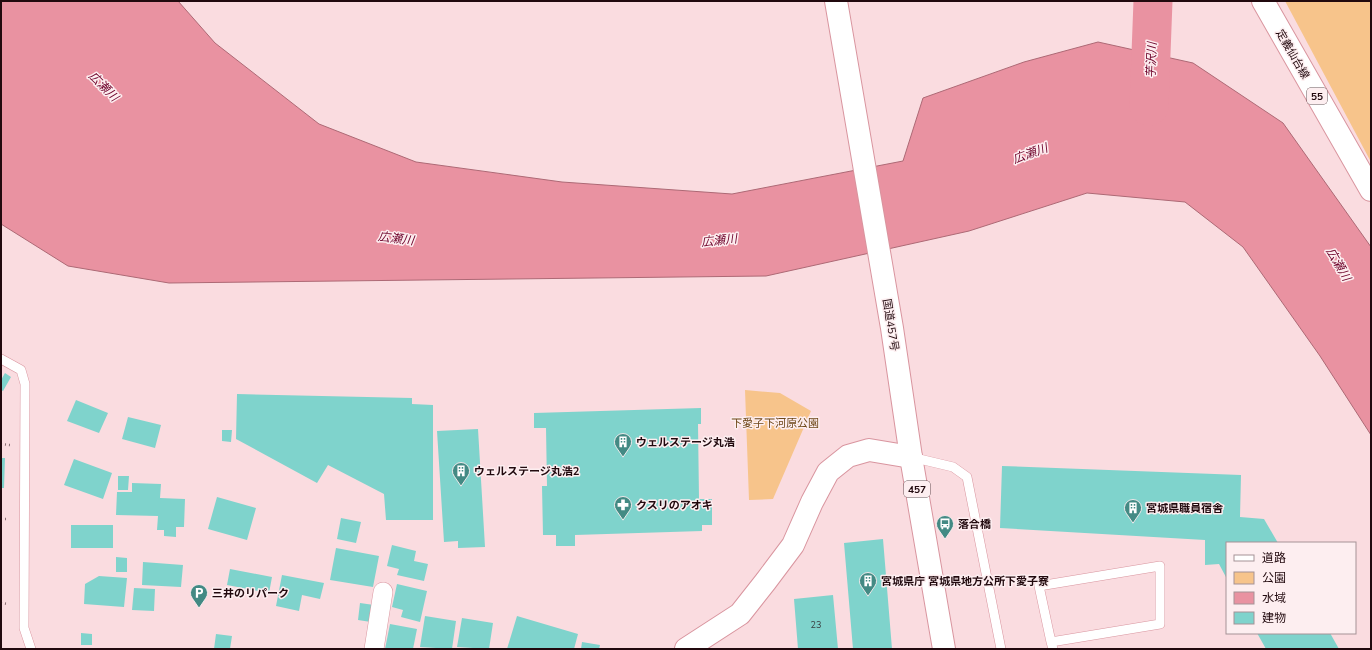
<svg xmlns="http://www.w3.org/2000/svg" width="1372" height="650" viewBox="0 0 1372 650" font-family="Mulish,'Noto Sans JP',sans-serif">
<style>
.green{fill:#f7c48b}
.water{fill:#e992a1;stroke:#ad6975}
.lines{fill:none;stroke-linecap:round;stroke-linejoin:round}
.river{stroke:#e992a1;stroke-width:39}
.building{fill:#7fd3cc}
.service-casing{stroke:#d9959f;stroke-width:10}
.minor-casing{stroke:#d9959f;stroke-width:20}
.tertiary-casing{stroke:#d9959f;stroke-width:24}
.primary-casing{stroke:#d9959f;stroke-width:24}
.trunk-casing{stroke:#d9959f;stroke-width:24}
.path{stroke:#8a6f73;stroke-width:2.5;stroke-dasharray:1 3;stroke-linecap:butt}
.service{stroke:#fff;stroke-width:9}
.minor{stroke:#fff;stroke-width:19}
.tertiary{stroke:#fff;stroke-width:22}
.primary{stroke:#fff;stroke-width:22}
.trunk{stroke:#fff;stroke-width:22}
.labels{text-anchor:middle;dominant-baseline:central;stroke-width:3;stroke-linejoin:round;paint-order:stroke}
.number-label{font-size:9px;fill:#383c3e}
.shield{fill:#fdeef0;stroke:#634e52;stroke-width:1}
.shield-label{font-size:10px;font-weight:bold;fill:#21090e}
.street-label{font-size:11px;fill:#21090e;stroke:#fdeef0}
.park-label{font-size:11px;fill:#6e4818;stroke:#fdeef0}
.poi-label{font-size:11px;font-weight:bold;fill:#21090e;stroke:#fdeef0;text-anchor:start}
.water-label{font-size:12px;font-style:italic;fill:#6e032b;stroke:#fdeef0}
</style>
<rect width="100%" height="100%" fill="#fadce0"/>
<path class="green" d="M1285,1h86v161z
M745,390l35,3 31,18 -38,88 -24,1z"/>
<path class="water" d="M1,1h177l37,42 104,81 97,38 146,20 170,12 171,-33 20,-63 101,-36 74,-20 95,21 90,60 88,124v188l-51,-79 -77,-109 -58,-45 -98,-9 -118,38 -203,45 -597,7 -101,-17 -67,-42z"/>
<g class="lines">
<path class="river" d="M1149,106l4,-105"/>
</g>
<path class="building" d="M5,373l6,4 -8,14 -2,-1v-10z
M237,394l175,4v6l21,1v115h-47l-2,-26 -56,-29 -11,18 -81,-44z
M76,400l32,13 -9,20 -32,-12z
M701,408v16h-3l1,75h13v26h-10v6l-127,4v11h-19v-11h-13l-1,-49h5l-1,-58h-12v-15z
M128,417l33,8 -6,23 -33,-9z
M478,429l7,118 -27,1v-7l-14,1 -7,-111z
M222,430h10l-1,12 -9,-1z
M1,458h4l-1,30h-3z
M74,459l38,14 -9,26 -39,-14z
M1002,466l239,9 -1,42 24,2 14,24h-51v36l-8,-15 -14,1v-25l-205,-12z
M118,476h11l-1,14h-10z
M132,483l29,1 -1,14 25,1 -1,28h-8v10l-12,-1v-6h-7l1,-14 -42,-1 1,-23h15z
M217,497l39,11 -9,32 -39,-11z
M341,518l20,4 -5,21 -19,-4z
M71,525h42v23h-42z
M883,539l9,110h-39l-9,-106z
M392,545l24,6 -2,10 14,3 -4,17 -27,-6 2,-6 -12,-3z
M336,548l43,8 -6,31 -43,-7z
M116,557l11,1v14h-11z
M143,562l40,3 -2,22 -39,-2z
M230,569l42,8 -3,16 -42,-8z
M282,575l42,8 -4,16 -18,-4 -3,16 -23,-5z
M99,576l28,2 -3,29 -40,-3 1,-20z
M397,584l30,7 -7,31 -19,-5 2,-7 -11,-3z
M134,588l21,1 -1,22 -22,-1z
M833,595l5,54h-40l-4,-50z
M360,603l14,2 -3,17 -13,-2z
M425,616l31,5 -4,28 -32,-2z
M517,616l61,18 -4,15h-67z
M462,618l31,5 -4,26 -32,-2z
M390,624l27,5 -4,20h-28z
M81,633l11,1v11h-11z
M1257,633h73l9,16h-73z
M216,634l16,2 -2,13h-16z
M582,642l18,3 -1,4h-18z"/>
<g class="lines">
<defs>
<path id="service" d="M1,359l20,11 4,14 -1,244 7,21
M911,457l42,10 14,10 34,172
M1051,642l109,-18v-58l-121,20 12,56 2,7"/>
<path id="minor" d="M374,649l9,-57"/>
<path id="tertiary" d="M686,649l54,-35 26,-33 27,-36 19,-43 16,-30 20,-16 21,-6 42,7"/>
<path id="primary" d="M1263,1l108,189"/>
<path id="trunk" d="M836,1l56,327 19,129 33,192"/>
</defs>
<use href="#service" class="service-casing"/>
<use href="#minor" class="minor-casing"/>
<use href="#tertiary" class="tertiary-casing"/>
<use href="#primary" class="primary-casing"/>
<use href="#trunk" class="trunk-casing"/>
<path class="path" d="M1,444l9,1
M1,519h7
M1,603l7,1"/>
<use href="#service" class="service"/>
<use href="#minor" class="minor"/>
<use href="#tertiary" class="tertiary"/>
<use href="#primary" class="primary"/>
<use href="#trunk" class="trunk"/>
</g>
<defs>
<symbol id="building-pin" viewBox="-11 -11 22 30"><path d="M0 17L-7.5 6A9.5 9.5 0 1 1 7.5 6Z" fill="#438a84" stroke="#fdeef0"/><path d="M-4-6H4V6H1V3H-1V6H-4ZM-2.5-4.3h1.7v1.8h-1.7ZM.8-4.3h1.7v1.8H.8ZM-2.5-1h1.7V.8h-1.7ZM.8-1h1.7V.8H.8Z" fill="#fff"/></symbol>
<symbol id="pharmacy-pin" viewBox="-11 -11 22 30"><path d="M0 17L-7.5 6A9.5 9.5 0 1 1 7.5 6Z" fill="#438a84" stroke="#fdeef0"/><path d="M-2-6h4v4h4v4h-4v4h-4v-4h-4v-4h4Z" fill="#fff"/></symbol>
<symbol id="bus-pin" viewBox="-11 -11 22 30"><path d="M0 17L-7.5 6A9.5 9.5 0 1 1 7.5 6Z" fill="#438a84" stroke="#fdeef0"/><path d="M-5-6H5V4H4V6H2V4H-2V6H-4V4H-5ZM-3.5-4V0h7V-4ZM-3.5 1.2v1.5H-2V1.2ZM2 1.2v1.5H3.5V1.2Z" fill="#fff"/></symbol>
<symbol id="parking-pin" viewBox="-11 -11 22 30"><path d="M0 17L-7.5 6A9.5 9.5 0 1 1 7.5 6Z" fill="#438a84" stroke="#fdeef0"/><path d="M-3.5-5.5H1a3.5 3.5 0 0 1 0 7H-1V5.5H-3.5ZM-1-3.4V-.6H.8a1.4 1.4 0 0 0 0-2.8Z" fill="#fff"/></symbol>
</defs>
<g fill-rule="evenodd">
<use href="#building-pin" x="613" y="432" width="20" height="27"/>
<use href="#building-pin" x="451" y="461" width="20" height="27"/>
<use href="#pharmacy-pin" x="613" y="495" width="20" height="27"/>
<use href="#building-pin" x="1123" y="498" width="20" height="27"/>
<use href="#bus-pin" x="935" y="514" width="20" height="27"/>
<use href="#building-pin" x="858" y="571" width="20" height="27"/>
<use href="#parking-pin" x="189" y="583" width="20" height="27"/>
</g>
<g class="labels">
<g class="number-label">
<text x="816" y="624">23</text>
</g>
<g class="shield">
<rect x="1307" y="88" width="20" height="16" rx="3"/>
<rect x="904" y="481" width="26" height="16" rx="3"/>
</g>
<g class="shield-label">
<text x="1317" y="96">55</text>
<text x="917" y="489">457</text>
</g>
<g class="street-label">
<text transform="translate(1293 54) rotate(60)">定義仙台線</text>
<text transform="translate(891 325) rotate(81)">国道457号</text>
</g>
<g class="park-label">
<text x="775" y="423">下愛子下河原公園</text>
</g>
<g class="poi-label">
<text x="636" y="442">ウェルステージ丸浩</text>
<text x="474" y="471">ウェルステージ丸浩2</text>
<text x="636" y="505">クスリのアオキ</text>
<text x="1146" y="508">宮城県職員宿舎</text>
<text x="958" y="524">落合橋</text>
<text x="881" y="581">宮城県庁 宮城県地方公所下愛子寮</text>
<text x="212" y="593">三井のリパーク</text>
</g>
<g class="water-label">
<text transform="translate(1151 60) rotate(-88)">芋沢川</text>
<text transform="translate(104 86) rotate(45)">広瀬川</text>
<text transform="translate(1030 153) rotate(-20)">広瀬川</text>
<text transform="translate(396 238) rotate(7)">広瀬川</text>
<text transform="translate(719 240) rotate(-6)">広瀬川</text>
<text transform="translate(1339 264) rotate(60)">広瀬川</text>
</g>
</g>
<rect width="1372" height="650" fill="none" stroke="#21090e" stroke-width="4"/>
<rect x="1226" y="542" width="130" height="92" fill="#fdeef0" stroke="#a59296"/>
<rect x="1234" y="555" width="20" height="6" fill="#ffffff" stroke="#a59296"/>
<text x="1262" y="562" font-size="12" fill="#21090e">道路</text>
<rect x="1234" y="572" width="20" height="12" fill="#f7c48b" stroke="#a59296"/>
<text x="1262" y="582" font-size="12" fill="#21090e">公園</text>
<rect x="1234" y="592" width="20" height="12" fill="#e992a1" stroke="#a59296"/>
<text x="1262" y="602" font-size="12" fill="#21090e">水域</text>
<rect x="1234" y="612" width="20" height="12" fill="#7fd3cc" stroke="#a59296"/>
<text x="1262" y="622" font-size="12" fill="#21090e">建物</text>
</svg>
